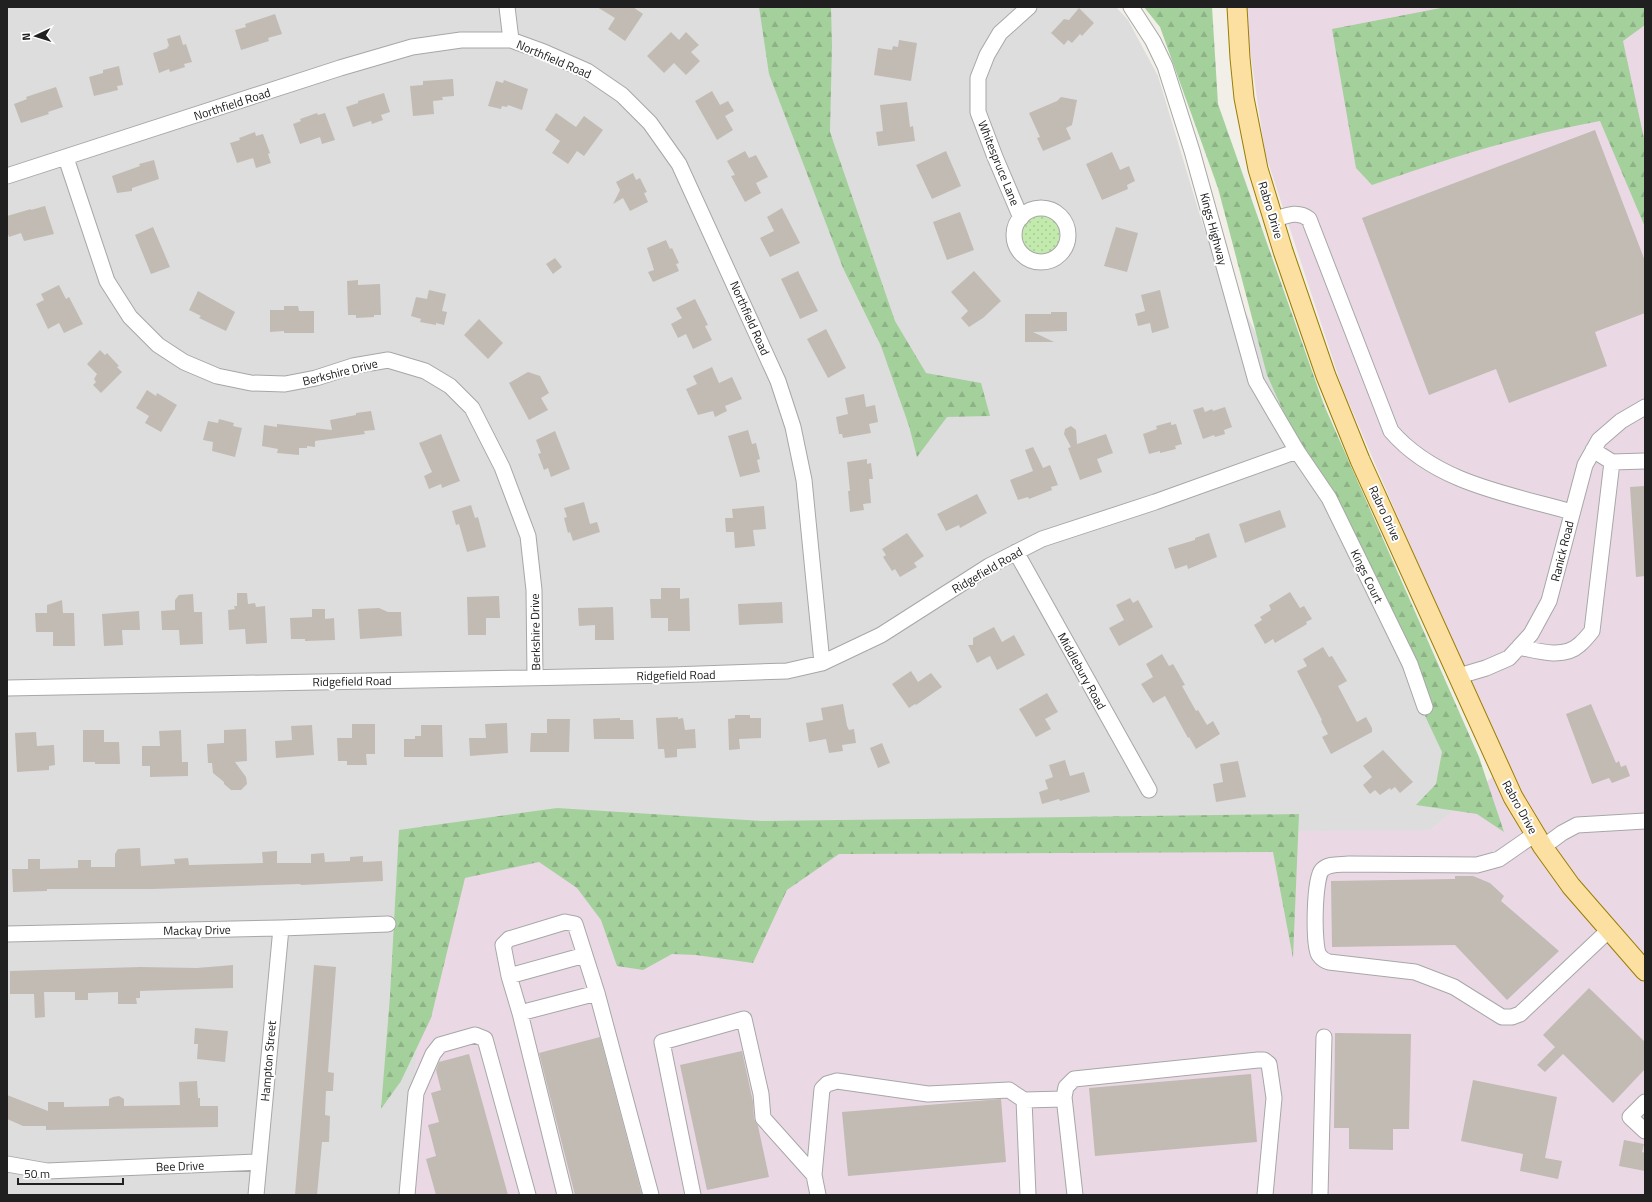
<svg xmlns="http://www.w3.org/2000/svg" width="1652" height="1202" viewBox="0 0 1652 1202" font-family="'Titillium Web',sans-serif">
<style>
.residential{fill:#dedddd}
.industrial{fill:#ead9e4}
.grass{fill:url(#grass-dots)}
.forest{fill:url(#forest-firs)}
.building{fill:#c1bbb3}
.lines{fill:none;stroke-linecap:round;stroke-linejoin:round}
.minor-casing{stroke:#a7a7a7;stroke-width:17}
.major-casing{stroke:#9b7d01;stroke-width:21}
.minor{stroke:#fff;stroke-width:15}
.major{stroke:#fbe0a1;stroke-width:19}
.labels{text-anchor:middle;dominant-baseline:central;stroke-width:4;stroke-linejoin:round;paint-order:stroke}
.street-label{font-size:12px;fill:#202020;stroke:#fff}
</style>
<defs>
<pattern id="grass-dots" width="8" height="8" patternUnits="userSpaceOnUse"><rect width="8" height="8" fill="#c3eaad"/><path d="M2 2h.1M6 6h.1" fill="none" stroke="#a7c895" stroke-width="1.8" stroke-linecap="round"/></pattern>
<pattern id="forest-firs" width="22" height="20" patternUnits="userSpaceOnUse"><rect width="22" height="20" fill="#a4d09c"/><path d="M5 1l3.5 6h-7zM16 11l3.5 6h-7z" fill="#8db286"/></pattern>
</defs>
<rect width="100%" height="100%" fill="#f1efe7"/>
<path class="residential" d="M7,7h1109l12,13 30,56 46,153 278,558 -51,43 -1031,365h-393z"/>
<path class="industrial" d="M1245,7h400v1188h-1245l42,-356 989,-9 74,-64 -163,-379 -77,-234 -20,-137z"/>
<path class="grass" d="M1019 235a23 23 0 1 1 46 0a23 23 0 1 1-46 0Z"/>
<path class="forest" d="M759,7h72l1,39 -2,86 65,189 31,52 55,10 9,33 -43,1 -30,40 -8,-31 -28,-80 -38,-78 -74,-194z
M1144,7h68l6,97 106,301 155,352 25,75 -27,-18 -61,-9 20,-21 6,-32 -134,-286 -41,-91 -49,-187 -58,-161z
M1446,7h199v18l-22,16 22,102v84l-45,-106c-78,14 -154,38 -228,64l-16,-17 -24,-139z
M557,808l205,13 537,-7 -6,144 -20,-106 -434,2 -52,36 -34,73 -57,-8 -24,-1 -29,16 -26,-4 -16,-46 -24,-32 -38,-26 -74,16 -34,140 -30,63 -20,28 9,-113 9,-166z"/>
<path class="building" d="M597,7h36l10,7 -18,27 -17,-12 7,-11z
M1079,8l15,15 -12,13 -2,-2 -8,9 -4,-3 -4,5 -13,-12 13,-14 5,1z
M275,14l7,20 -14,4 1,3 -28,9 -6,-20 11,-3 -1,-3z
M671,32l8,8 7,-8 13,13 -8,7 9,9 -14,14 -12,-12 -10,10 -17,-17z
M180,35l3,10 3,-1 6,18 -8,2 1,3 -15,5 -1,-3 -10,4 -6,-20 15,-5 -1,-1 2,-1 -2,-7z
M899,40l18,3 -6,38 -37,-6 4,-27 14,2 1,-4 5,1z
M119,66l4,19 -6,1 1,4 -24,6 -5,-19 14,-4v-3z
M453,79l1,17 -12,1 1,3 -10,1 1,13 -21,2 -3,-30 13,-1v-4z
M504,80l24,9 -6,21 -14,-5 -1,2 -5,-1 -1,3 -13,-3 8,-25 7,2z
M56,87l7,20 -15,5 1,2 -28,9 -7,-19 13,-5 -1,-2z
M712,91l8,14 8,-4 6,10 -9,5 8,14 -16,10 -22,-39z
M384,93l6,19 -9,3 2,5 -11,4 -1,-3 -18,6 -7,-20 12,-4v-2z
M1061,97l16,3 -5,25 -6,3 5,11 -28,12 -6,-13 3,-1 -11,-24 28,-12z
M907,102l3,25 3,-1 2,15 -37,5 -2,-14 7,-1 -3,-26z
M317,113l1,2 7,-2 10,27 -13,4 -2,-7 -20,7 -7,-20 8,-3 -1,-2z
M556,113l20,14 8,-11 19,14 -19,26 -7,-5 -9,13 -16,-11 8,-12 -15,-11z
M1595,130l50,131v52l-50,19 12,34 -98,37 -13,-34 -67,26 -67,-177z
M255,132l1,4 7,-2 7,19 -2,1 3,9 -15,5 -3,-10 -16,5 -7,-20 10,-3 -1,-2z
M745,151l4,7 7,-3 12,22 -12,6 5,10 -16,9 -14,-26 4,-1 -8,-14z
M946,151l15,35 -29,13 -16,-34z
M1112,152l8,18 9,-4 6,15 -8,4 1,4 -26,11 -16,-36z
M154,160l5,19 -27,9v3l-15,2 -5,-17 28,-10 -1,-2z
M633,173l3,7 4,-2 7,14 -3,1 4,9 -18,9 -7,-13 -10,6 7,-14 -4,-8z
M45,206l9,28 -30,7 -3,-8 -12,4 -2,-6v-15l24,-7v1z
M782,208l18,35 -30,14 -10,-19 14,-7 -7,-14z
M960,212l14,38 -27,10 -14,-38z
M153,227l17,40 -19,7 -16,-39z
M1116,227l22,6 -11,39 -23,-6z
M666,240l4,9 2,-1 7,15 -3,1 3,7 -26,11 -5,-10 6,-2 -7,-22z
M555,258l7,9 -9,7 -7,-10z
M798,271l20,40 -18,8 -19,-40z
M974,271l27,30 -18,17 -14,9 -8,-9 7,-7 -17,-19z
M358,280v5l22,-1 1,31h-7v2l-18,1v-3h-8l-1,-34z
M59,285l7,14 3,-2 14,27 -19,9 -5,-10 -11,6 -12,-25 8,-4 -3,-6z
M429,290l17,4 -4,17 5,1 -3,13 -8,-2v2l-16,-3 1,-3 -10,-3 5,-19 11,2z
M1160,290l9,38 -17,5 -2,-10 -12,3 -3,-12 10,-3 -4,-16z
M198,291l37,21 -9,19 -27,-13 2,-2 -12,-6z
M695,299l13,26 -3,1 7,14 -19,9 -7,-15 -8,4 -7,-14 11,-6 -6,-10z
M284,306h14l1,5h15v22h-30v-2l-14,1v-22h14z
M1051,312h16v19l-34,1 21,10h-29v-28h26z
M479,319l24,24 -15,16 -24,-24z
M826,329l20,39 -18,10 -21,-39z
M100,350l5,5 2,-2 12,13 -2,1 5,5 -21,21 -8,-8 3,-3 -2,-3 3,-5 -10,-10z
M712,367l7,16 13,-6 10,22 -17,7 2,5 -12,6 -2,-6 -15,4 -12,-26 11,-5 -4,-8z
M528,372l12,4 9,17 -8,5 7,12 -19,10 -20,-37z
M147,390l9,6 1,-3 20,12 -16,27 -16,-9 4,-7 -13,-8z
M864,394l2,13 9,-2 3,17 -9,2 2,9 -28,5 -1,-4h-3l-3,-17 12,-3 -3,-16z
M1203,407l2,5 7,-3 1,2 12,-4 7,20 -8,3 1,4 -10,3 -1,-2 -11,4 -10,-29z
M371,411l4,19 -11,1 1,3 -50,7v6l-8,-1v2h-8v7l-22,-2 1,-4 -16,-3 2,-21 13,2v-3l55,6 -2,-10 26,-5v-2z
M219,419l15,4 -1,3 9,2 -7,29 -23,-6 1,-9 -10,-2 5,-19 10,2z
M1171,422v3l5,-1 6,20 -7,2 1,3 -16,4v-2l-11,3 -6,-20 14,-5 -1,-3z
M1071,426l5,4 1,14 29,-10 7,19 -16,6 5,13 -22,8 -12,-32 3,-1 -7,-13 1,-5z
M748,430l4,14 4,-1 4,16 -3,1 3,12 -20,5 -12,-41z
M555,431l15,38 -19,8 -3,-9 -4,2 -6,-16 3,-1 -5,-13z
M441,434l19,47 -18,7 -1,-4 -12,5 -5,-13 8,-4 -13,-29z
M1033,447l10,21 7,-3 8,20 -7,2 1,3 -23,9 -1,-2 -10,3 -8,-20 23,-9 -8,-21z
M867,459v5l4,-1 2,16h-4l2,24 -8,1 1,6 -14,2 -2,-21h2l-3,-29z
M1645,486v90l-9,1 -6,-90z
M977,494l10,19 -27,15 -1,-3 -13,6 -9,-17z
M584,502l6,22 7,-2 3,10 -27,9 -3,-9 -2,1 -4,-15 3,-1 -3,-9z
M471,505l4,13 3,-1 8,30 -19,5 -8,-28 -3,1 -4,-14z
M764,506l2,23 -13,1 2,16 -20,2 -1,-16h-8l-1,-14h8l-1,-9z
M1280,510l6,17 -41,16 -6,-19z
M907,533l17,23 -10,7 3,4 -17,10 -5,-8 -3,2 -9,-14 3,-2 -4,-6z
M1209,533l8,24 -29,12 -1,-4 -12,4 -7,-21 27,-8v-2z
M661,588h19v11l9,-1 1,33h-22v-13h-17l-1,-19h11z
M1290,592l10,16 4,-2 8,13 -6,3 1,2 -32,19 -2,-4 -8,5 -11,-19 8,-5 -2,-3 11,-7 -2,-5z
M237,593h10l1,11 7,-1 1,4 9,-1 2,37 -21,1 -1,-15 -16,1 -1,-20 7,-1 -1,-3h3z
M193,594l1,18h8l1,32 -23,1 -1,-15h-17l-1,-19 14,-1v-10l4,-5z
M499,596l1,22h-14v17h-18l-1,-38z
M1130,598l3,5 5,-3 15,27 -34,19 -10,-18 15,-8 -8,-15z
M62,600l1,13h11l1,33h-22v-14h-17l-1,-19h12v-8z
M782,602l1,21 -44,2 -1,-21z
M613,607l1,33h-19v-15l-16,1 -1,-18z
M379,608l9,4h13l1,24 -42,3 -2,-30z
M312,609h13v10l9,-1 1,22 -30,1v-2h-14l-1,-21 22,-1z
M139,611l1,19h-18l1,15 -19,1 -2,-32z
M994,627l8,15 12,-7 11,20 -28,15 -7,-14 -13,7 -9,-18h5v-7z
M1323,647l6,10 3,-1 15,25 -9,5 19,36 9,-5 6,11v4l-41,22 -9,-17 6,-3 -7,-13 1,-1 -25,-49 10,-5 -4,-7z
M1162,654l7,12 4,-2 12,21 -3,1 14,25 2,-1 9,15 6,-4 7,13 -24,15 -7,-12 -1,1 -23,-42 -12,7 -12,-19 12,-7 -7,-13z
M911,671l7,11 13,-9 11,14 -26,18 -1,-1 -6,4 -17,-24z
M1047,693l11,19 -13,7 6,10 -15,8 -17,-28z
M843,704l4,22 2,4 5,-1 2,14 -14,2 1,6 -14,2 -3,-14 -17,3 -3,-19 17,-3 -2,-12z
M1591,704l25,59 3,-2 2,6 5,-2 4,11 -18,7 -3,-5 -17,6 -26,-70z
M735,715h15v3h11v20l-22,1 1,10 -11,1 -1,-31 7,-1z
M678,717v2l5,-1 2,12 10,-1 1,19 -19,1v8l-12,1 -1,-9h-6l-2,-31z
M620,718v2h13l1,19h-40l-1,-20z
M547,719h23l-1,33h-39l1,-19h16z
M507,723l1,30 -38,3 -1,-18h17l-1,-14z
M352,724h23v30h-9l1,11h-20v-4h-9l-1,-23h15z
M312,725l2,30 -38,3 -1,-17 17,-1 -1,-14z
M421,725h21l1,32h-39v-18h11v-3h6z
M246,729l1,32 -12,1 11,15 1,7 -6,6h-10l-7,-6v-2l-11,-9 -1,-10h-4l-1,-19 17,-1v-13z
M83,730h21v12h15l1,22h-25v-2h-12z
M181,730l1,32h6v14l-38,1v-11h-8v-20h18l-1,-15z
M36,732l1,14 17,-1 1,20 -6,1v4l-32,2 -2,-39z
M882,743l8,20 -12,5 -8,-20z
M1383,750l30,32 -13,11 -5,-6 -4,3 -1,-2 -10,7 -5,-5 -5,4 -7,-9 9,-8 -9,-11z
M1065,760l5,16 14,-4 6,20 -30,9 -1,-2 -17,5 -3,-12 9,-3 -3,-9 8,-3 -4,-12z
M1238,761l8,36 -30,5 -3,-18 10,-2 -3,-18z
M140,848l1,18 34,-2 -1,-5 14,-1 1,7 74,-2 -1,-11 15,-1v12h34v-9l13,-1 1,9 25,-1v-4l13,-1v6l19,-1 1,20 -82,4 -1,-1 -148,5h-105v2l-34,1 -1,-23h16v-10h12v10l38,-1v-8h13v7h24v-13l3,-5z
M1455,876h18l17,7 14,13 -3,5 58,50 -52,49 -52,-55 -123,2 -1,-66 124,-2z
M233,965v23l-93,3v7h-4l1,6h-19v-12l-30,1v7h-13v-8h-31l1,25 -10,1 -1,-24h-24v-23l130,-4 57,1z
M314,965l22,2 -8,105 6,1 -1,18h-7l-1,24 5,1 -1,26h-7l-5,53h-22z
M1589,988l56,54v27l-32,34 -50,-49 -18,18 -8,-7 18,-18 -12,-12z
M195,1028l33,3 -3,31 -28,-3 1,-15h-4z
M1335,1033l76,1 -2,95h-16v21l-44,-1v-21h-15z
M600,1037l42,158h-67l-36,-142z
M742,1051l11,51 1,17 4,7 11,51 -62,13 -27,-125z
M469,1054l39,141h-72l-10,-36 10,-3 -8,-31 11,-3 -8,-29 10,-3 -5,-20 3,-8z
M1251,1074l6,68 -162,14 -6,-68z
M1473,1080l84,17 -12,61 17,3 -4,18 -38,-8 3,-17 -62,-13z
M197,1081l1,17h2v8h18v21l-172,3v-4h-23l-16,-7v-24l41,16v-9h16v5l45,-1v-7l4,-2 6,-1 5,3v7l56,-1 -1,-23z
M1001,1099l5,63 -158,14 -6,-64z
M1624,1140l20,4 -2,8 3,1v18l-26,-5z"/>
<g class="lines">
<defs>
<path id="minor" d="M507,7l4,33
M1131,7l22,34 12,25 27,85 64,230 41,70 32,47 81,166 15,43
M66,158l41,123 23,36 28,28 26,17 33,14 34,7 34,1 31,-6 37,-12 35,-6 37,11 25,15 22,22 30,59 26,69 6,54 1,87
M7,176l333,-108 72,-21 49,-7h50l33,12 43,19 35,24 28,28 29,41 99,217 15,46 11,53 18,183
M1014 235a27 27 0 1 1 54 0a27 27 0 1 1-54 0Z
M1021,218l-26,-61 -17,-45v-34l9,-23 13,-22 29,-26
M1273,220c13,-4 24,-10 36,-1l82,212c45,52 117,63 181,81
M1612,462l33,-1
M1016,552l133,238
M1519,647c18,4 45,12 60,-2 5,-4 9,-9 13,-14l20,-169 -19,-12
M1459,676l27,-8 23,-10 22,-24 18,-33 36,-136 14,-25 22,-19 24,-14
M7,688l664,-13 116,-4 35,-8 59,-28 108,-69 53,-27 113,-37 142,-51
M1535,834l-36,25 -22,6 -128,-1c-9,1 -20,-1 -27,6 -8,8 -9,75 -3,85 3,4 6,6 10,7l86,10 39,15 48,30h10l8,-3 89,-84
M1543,847l19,-14 15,-8 68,-4
M7,934l274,-6 107,-4
M509,976l76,-21
M520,1013l-11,-37 -6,-31 6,-6 56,-17 10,2 22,69
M1024,1100l40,-1
M1645,1102l-15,15 15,14
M7,1164l40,7 212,-9
M814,1175l8,-86 5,-5 10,-3 91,13 81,-4 15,10 4,95
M256,1195l25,-267
M407,1195l9,-102 17,-39 7,-9 35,-10 10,4 43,156
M565,1195l-45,-182 77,-20 54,202
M693,1195l-31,-153 82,-23 17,75 2,24 51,57 4,20
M1075,1195l-11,-98 2,-10 8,-8 184,-19h6l5,4 5,34 -9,97
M1320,1195l4,-158"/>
<path id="major" d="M1237,7l3,51 4,40 14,71 25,82 43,125 34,84 153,337 30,50 28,39 74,85"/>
</defs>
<use href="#minor" class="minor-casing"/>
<use href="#major" class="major-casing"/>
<use href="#minor" class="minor"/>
<use href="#major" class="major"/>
</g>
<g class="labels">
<g class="street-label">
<text transform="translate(554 59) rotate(23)">Northfield Road</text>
<text transform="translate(232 104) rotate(-18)">Northfield Road</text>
<text transform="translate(999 163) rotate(68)">Whitespruce Lane</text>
<text transform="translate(1271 210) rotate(73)">Rabro Drive</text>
<text transform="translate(1214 229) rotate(75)">Kings Highway</text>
<text transform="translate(750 318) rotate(66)">Northfield Road</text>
<text transform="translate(340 372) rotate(-14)">Berkshire Drive</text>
<text transform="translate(1385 513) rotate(65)">Rabro Drive</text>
<text transform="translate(1562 551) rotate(-76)">Ranick Road</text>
<text transform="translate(987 570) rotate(-30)">Ridgefield Road</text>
<text transform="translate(1367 576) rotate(64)">Kings Court</text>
<text transform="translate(535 632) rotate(-91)">Berkshire Drive</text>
<text transform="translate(1082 671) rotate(61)">Middlebury Road</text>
<text transform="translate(676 675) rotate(-1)">Ridgefield Road</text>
<text transform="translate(352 681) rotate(-1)">Ridgefield Road</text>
<text transform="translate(1520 807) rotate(61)">Rabro Drive</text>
<text transform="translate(197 930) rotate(-1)">Mackay Drive</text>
<text transform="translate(268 1061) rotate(-85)">Hampton Street</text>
<text transform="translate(180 1166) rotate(-2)">Bee Drive</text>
</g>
</g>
<rect width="1652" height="1202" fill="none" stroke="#202020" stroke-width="16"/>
<g transform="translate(36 36) rotate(266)" stroke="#ffffff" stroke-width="3" paint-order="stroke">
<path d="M0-3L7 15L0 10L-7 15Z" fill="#202020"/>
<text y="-6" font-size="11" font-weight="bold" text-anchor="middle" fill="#202020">N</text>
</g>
<path d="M18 1178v6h105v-6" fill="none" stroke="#202020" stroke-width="2"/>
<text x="24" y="1178" font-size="12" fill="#202020" stroke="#ffffff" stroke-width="3" paint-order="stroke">50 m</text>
</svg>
